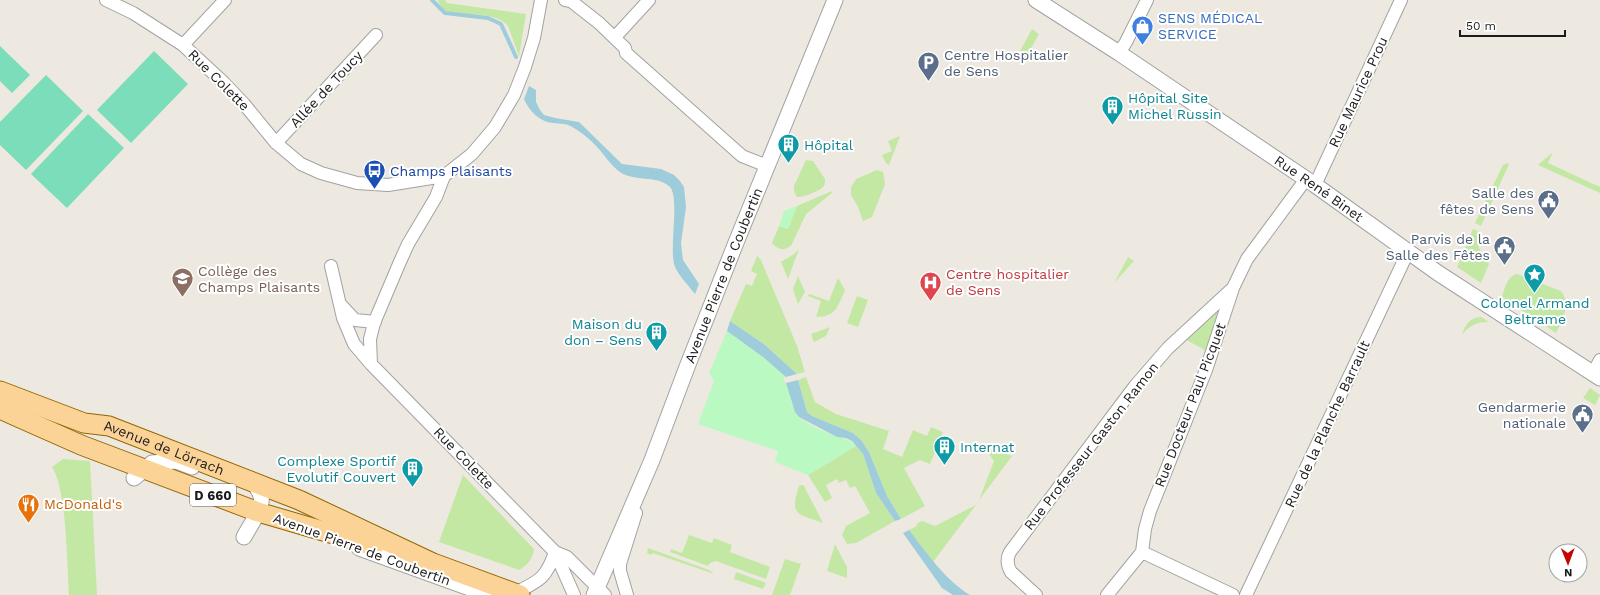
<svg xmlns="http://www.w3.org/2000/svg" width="1600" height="595" viewBox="0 0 1600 595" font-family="'Work Sans',sans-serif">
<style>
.grass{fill:#c3e8a4}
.park{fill:#baf9c1}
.pitch{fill:#7cddbb}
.water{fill:#9fccdb}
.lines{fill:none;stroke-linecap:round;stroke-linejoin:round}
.stream{stroke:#9fccdb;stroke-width:4}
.minor-casing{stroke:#a2a2a2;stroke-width:14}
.tertiary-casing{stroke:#a2a2a2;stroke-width:17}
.primary-casing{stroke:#916600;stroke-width:21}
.minor{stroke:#fff;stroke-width:12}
.tertiary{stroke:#fff;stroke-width:15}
.primary{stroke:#fcd396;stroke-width:19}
.labels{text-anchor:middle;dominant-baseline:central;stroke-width:4;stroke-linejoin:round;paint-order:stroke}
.shield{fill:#fff;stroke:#5f5f5f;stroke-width:1}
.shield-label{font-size:13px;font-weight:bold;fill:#1b1b1b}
.shop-label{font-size:14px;fill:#366cbe;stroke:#fff;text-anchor:start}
.service-label{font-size:14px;fill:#4e5e75;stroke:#fff;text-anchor:end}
.street-label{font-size:14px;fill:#1b1b1b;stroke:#fff}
.culture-label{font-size:14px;fill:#0d838f;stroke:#fff;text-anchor:start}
.transit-label{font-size:14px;fill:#164399;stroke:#fff;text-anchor:start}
.education-label{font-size:14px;fill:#785e54;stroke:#fff;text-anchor:start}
.health-label{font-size:14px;fill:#be3a42;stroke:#fff;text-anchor:start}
.food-label{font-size:14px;fill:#c56008;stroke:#fff;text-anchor:start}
</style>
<rect width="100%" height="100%" fill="#ede9e0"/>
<path class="grass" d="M438,0h7l2,3 79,11 -7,42 -11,-30c-15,-18 -52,-7 -65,-17 -2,-2 -4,-6 -5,-9z
M1032,29l7,5 -13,23 -7,-4z
M900,136l-11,29 -3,-2 -4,-8 10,-4 -4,-10z
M1553,152l-5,11 52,24v6l-62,-28z
M806,160l7,1 12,18c0,3 0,7 -3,9 -5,4 -18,9 -25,9l-3,-6v-5z
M1507,163l2,1 -28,62 -6,-3 28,-58z
M877,170l6,2 2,12 -13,33 -9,4 -5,-14 -7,-12v-8l5,-8z
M832,191l1,1 -27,22 -15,32c-8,5 -13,4 -19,-3l7,-17 9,3 9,-23z
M1473,229l5,2c-4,15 4,21 11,33l-8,19 -24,-16z
M799,249l-11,30 -7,-17 13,-8z
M757,256l4,4 36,86 8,26 -8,2 -32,-29 -35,-24 16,-37 6,2 5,-12 -6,-3z
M1128,257l6,4 -20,22z
M1517,274l44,17c10,13 2,28 -5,42l-54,-36c3,-9 5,-21 15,-23z
M798,276l7,16 -7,12 -5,-15z
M838,278l7,12c-7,16 -9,27 -29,27l5,-16 -13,-5 1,-2 20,7z
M857,296l11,4 -10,27 -11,-4z
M1222,306l-14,46 -23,-13z
M1481,317l8,5c-14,0 -17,3 -27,12 4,-10 7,-16 19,-17z
M830,327l-4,9 -12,6 -3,-8z
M806,377l9,25 21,12 53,17 -6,18 19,8 11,-27 14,6 4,-9 12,5 -13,32 -10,-4 -16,8 21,38 -24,13 -14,-23 -18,-44 -8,-12 -8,-7 -41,-17 -5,-4 -9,-32z
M1590,388l10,7 -5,10 -12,-7z
M856,446l7,8 13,39 19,28 -39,22 -9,1 -5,-9 4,-9 24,-13 -15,-27 -5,2 -4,-8 -7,3 -2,-4 -11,6 6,13 -7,4 -17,-27z
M989,448l23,8 -33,44 15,-39 -7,-10v-2z
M63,459l27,2 7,134h-28c-2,-30 -2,-105 -17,-128z
M463,475l71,74c0,8 -8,18 -15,21l-80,-28z
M802,485l2,1 19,37c-25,-9 -34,-7 -24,-37z
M976,505l-43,57 -24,-32 8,-4 -1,-2 6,-3 13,5z
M689,535l23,8 2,-5 18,7 -2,7 40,15 -4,12 -50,-18 -6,2 -2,3 -38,-14 1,-3 11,4z
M835,544l12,23v11l-20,-7z
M648,548l61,22 5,4 -61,-21 -2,2 -4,-2z
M785,559l16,5 -11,31h-18z
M736,572l30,11 -3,6 -29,-10z"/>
<path class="park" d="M797,206l-9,23 -9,-3 5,-15z
M727,331l36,26 23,20 -3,2c9,11 6,29 17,39 8,7 27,15 36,18 8,3 13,3 20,10l-48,29 -33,-13 3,-11 -80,-27 16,-43 -5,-8z"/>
<path class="pitch" d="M0,46l30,29 -18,18 -12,-12z
M154,51l34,33 -57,59 -34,-33z
M46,75l37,36 -57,59 -26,-25v-23z
M88,114l36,34 -57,60 -36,-34z"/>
<path class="water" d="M529,86l7,4v12l4,8 4,5 11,3 24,4 43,42 39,5 13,6 6,6 4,6 2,20 -5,36 2,17 16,24 -4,10c-6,-8 -16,-18 -20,-27 -7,-18 6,-71 -6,-81 -13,-11 -35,-4 -49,-14 -9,-6 -16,-18 -23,-25 -6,-7 -15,-14 -23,-19 -7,-5 -13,-4 -21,-5 -13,-1 -24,-12 -29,-24z
M730,321l35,24 32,29 -11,3 -23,-20 -36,-26z
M798,380l9,32 5,4 41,17 8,7 8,12 18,44 14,23 -6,2 -19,-28 -13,-39 -11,-13 -6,-3 -9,-1 -38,-20 -4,-5 -9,-29z
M909,530c18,23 35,49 61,65h-17l-11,-7 -39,-55z"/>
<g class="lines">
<path class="stream" d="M432,0l13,13 43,5 13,6 15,33"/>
<defs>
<path id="minor" d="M106,0l27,13 50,32 41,38 20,21 32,39 25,21 20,9 36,10 31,2 56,-9
M565,0l6,1 28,22 26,25 1,5 116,103 25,10
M615,37l34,-37
M183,45l42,-45
M1119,53l7,-11 21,-42
M276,143l100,-108
M1315,185l86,-185
M331,266l12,52 11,26 17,20 184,188 19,43
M341,305l14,15 20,2
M371,364l-1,-25 4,-16 25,-59 9,-20 28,-47 8,-21 28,-22 23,-27 19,-32 11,-28 9,-29 7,-38
M1593,373l7,-13
M555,552l12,5 38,38
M515,593c24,-12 31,-14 40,-41
M627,595l-7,-24v-7l16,-51
M1036,595l-25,-23c-4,-7 -5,-13 -1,-20l125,-166 33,-38 64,-59
M1107,595l35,-43
M1233,595l-91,-43 3,-23 5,-18 56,-141 27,-82 14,-29 59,-80
M1246,595l162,-343"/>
<g id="tertiary">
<path id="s1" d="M1036,0l83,53 196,132 123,88 162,105"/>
<path d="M134,478l18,-15 24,-2 16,6"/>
<path d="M244,537c5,-10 20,-30 17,-41 -1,-4 -4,-8 -6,-12"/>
<path d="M359,548l130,47"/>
<path id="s2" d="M594,595l58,-135 35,-93 48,-122 100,-245"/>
</g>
<g id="primary">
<path id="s3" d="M0,391l84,32 25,3 190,74 134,63 87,32"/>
<path d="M0,409l81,36 177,67 116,34"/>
</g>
</defs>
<use href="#minor" class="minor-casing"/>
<use href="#tertiary" class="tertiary-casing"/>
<use href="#primary" class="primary-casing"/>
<use href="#minor" class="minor"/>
<use href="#tertiary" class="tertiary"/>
<use href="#primary" class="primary"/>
</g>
<defs>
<symbol id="shop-pin" viewBox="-11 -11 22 30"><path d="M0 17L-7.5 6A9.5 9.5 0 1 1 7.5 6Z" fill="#3f7fe0" stroke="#fff"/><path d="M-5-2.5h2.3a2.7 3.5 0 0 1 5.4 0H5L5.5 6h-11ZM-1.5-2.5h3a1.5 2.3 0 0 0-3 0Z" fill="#fff"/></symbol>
<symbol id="parking-pin" viewBox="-11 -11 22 30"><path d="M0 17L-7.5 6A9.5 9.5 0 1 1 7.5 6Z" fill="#5c6f8a" stroke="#fff"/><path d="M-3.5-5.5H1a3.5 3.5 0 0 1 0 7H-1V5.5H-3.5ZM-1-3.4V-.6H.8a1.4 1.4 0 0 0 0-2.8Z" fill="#fff"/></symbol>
<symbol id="building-pin" viewBox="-11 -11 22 30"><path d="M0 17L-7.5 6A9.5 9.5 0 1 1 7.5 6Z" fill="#0f9aa8" stroke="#fff"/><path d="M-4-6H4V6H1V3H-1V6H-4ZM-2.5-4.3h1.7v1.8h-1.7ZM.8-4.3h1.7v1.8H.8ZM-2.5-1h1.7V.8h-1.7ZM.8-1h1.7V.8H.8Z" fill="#fff"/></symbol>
<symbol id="bus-pin" viewBox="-11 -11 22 30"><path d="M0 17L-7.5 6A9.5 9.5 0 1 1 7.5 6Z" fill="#1a4fb4" stroke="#fff"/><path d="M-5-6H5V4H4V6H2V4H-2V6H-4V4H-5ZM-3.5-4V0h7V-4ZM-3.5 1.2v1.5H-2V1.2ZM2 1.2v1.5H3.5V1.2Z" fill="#fff"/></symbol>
<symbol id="civic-pin" viewBox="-11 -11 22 30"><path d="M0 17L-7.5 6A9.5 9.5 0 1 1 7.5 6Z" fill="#5c6f8a" stroke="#fff"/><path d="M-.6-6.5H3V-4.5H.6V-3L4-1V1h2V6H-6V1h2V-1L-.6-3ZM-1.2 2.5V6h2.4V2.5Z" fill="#fff"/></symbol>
<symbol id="sight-pin" viewBox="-11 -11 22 30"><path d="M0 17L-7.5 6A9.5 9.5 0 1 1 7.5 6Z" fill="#0f9aa8" stroke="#fff"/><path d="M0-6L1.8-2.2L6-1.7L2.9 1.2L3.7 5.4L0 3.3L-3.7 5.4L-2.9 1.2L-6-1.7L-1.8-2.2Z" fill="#fff"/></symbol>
<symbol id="school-pin" viewBox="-11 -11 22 30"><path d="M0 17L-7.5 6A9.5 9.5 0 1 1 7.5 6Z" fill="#8d6e63" stroke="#fff"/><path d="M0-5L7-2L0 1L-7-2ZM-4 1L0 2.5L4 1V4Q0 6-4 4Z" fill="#fff"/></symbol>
<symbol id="hospital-pin" viewBox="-11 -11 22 30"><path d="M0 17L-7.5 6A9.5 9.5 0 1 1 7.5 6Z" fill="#e0444e" stroke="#fff"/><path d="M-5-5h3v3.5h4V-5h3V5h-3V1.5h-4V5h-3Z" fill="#fff"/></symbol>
<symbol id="restaurant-pin" viewBox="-11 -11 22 30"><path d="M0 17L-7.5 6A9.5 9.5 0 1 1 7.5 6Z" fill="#e8710a" stroke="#fff"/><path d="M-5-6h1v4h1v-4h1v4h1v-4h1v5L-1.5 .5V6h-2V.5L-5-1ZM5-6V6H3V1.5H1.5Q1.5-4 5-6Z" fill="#fff"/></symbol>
</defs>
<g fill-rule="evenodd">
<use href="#shop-pin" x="1130" y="14" width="25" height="34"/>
<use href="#parking-pin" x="916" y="50" width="25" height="34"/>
<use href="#building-pin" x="1100" y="94" width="25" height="34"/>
<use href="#building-pin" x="776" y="132" width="25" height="34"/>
<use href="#bus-pin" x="362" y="158" width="25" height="34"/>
<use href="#civic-pin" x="1536" y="188" width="25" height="34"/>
<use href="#civic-pin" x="1492" y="234" width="25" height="34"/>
<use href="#sight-pin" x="1522" y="262" width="25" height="34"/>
<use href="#school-pin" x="170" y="266" width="25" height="34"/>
<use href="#hospital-pin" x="918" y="270" width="25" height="34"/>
<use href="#building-pin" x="644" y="320" width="25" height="34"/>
<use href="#civic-pin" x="1570" y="402" width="25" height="34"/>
<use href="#building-pin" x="932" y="434" width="25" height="34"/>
<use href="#building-pin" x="400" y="456" width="25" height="34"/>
<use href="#restaurant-pin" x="16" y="492" width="25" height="34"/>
</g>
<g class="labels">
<rect class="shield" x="190" y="484" width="46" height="22" rx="3"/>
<g class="shield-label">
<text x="213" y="495">D 660</text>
</g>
<g class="shop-label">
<text x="1158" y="18">SENS MÉDICAL<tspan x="1158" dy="16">SERVICE</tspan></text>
</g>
<g class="service-label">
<text x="944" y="55" text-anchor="start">Centre Hospitalier<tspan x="944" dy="16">de Sens</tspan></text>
<text x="1534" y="193">Salle des<tspan x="1534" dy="16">fêtes de Sens</tspan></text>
<text x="1490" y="239">Parvis de la<tspan x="1490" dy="16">Salle des Fêtes</tspan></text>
<text x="1566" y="407">Gendarmerie<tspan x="1566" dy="16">nationale</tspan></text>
</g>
<g class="street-label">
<text transform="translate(219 80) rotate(45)">Rue Colette</text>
<text transform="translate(326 89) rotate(-47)">Allée de Toucy</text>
<text transform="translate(1358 92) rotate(-65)">Rue Maurice Prou</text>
<text stroke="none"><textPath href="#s1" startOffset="340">Rue René Binet</textPath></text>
<text stroke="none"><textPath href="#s2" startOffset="345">Avenue Pierre de Coubertin</textPath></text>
<text transform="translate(1190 405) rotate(-69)">Rue Docteur Paul Picquet</text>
<text transform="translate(1327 424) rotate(-65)">Rue de la Planche Barrault</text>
<text transform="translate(1091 446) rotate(-52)">Rue Professeur Gaston Ramon</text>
<text stroke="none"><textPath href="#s3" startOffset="174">Avenue de Lörrach</textPath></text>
<text transform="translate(464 458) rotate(46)">Rue Colette</text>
<text transform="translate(362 549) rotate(20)">Avenue Pierre de Coubertin</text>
</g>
<g class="culture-label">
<text x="1128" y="98">Hôpital Site<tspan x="1128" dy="16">Michel Russin</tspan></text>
<text x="804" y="145">Hôpital</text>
<text x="1535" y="303" text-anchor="middle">Colonel Armand<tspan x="1535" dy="16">Beltrame</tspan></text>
<text x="642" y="324" text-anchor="end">Maison du<tspan x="642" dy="16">don – Sens</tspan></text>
<text x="960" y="447">Internat</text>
<text x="396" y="461" text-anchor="end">Complexe Sportif<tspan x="396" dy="16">Evolutif Couvert</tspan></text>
</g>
<g class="transit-label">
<text x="390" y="171">Champs Plaisants</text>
</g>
<g class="education-label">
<text x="198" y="271">Collège des<tspan x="198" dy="16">Champs Plaisants</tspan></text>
</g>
<g class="health-label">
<text x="946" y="274">Centre hospitalier<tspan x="946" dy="16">de Sens</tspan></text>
</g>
<g class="food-label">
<text x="44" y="504">McDonald's</text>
</g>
</g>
<g transform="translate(1568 563) rotate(179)"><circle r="19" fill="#ffffff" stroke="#a4a4a4"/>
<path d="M0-3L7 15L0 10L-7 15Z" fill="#c50600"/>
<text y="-6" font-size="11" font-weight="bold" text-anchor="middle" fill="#1b1b1b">N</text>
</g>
<path d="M1460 30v6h105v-6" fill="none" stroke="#1b1b1b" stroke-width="2"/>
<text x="1466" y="30" font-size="12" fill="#1b1b1b" stroke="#ffffff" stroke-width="3" paint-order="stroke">50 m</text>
</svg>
